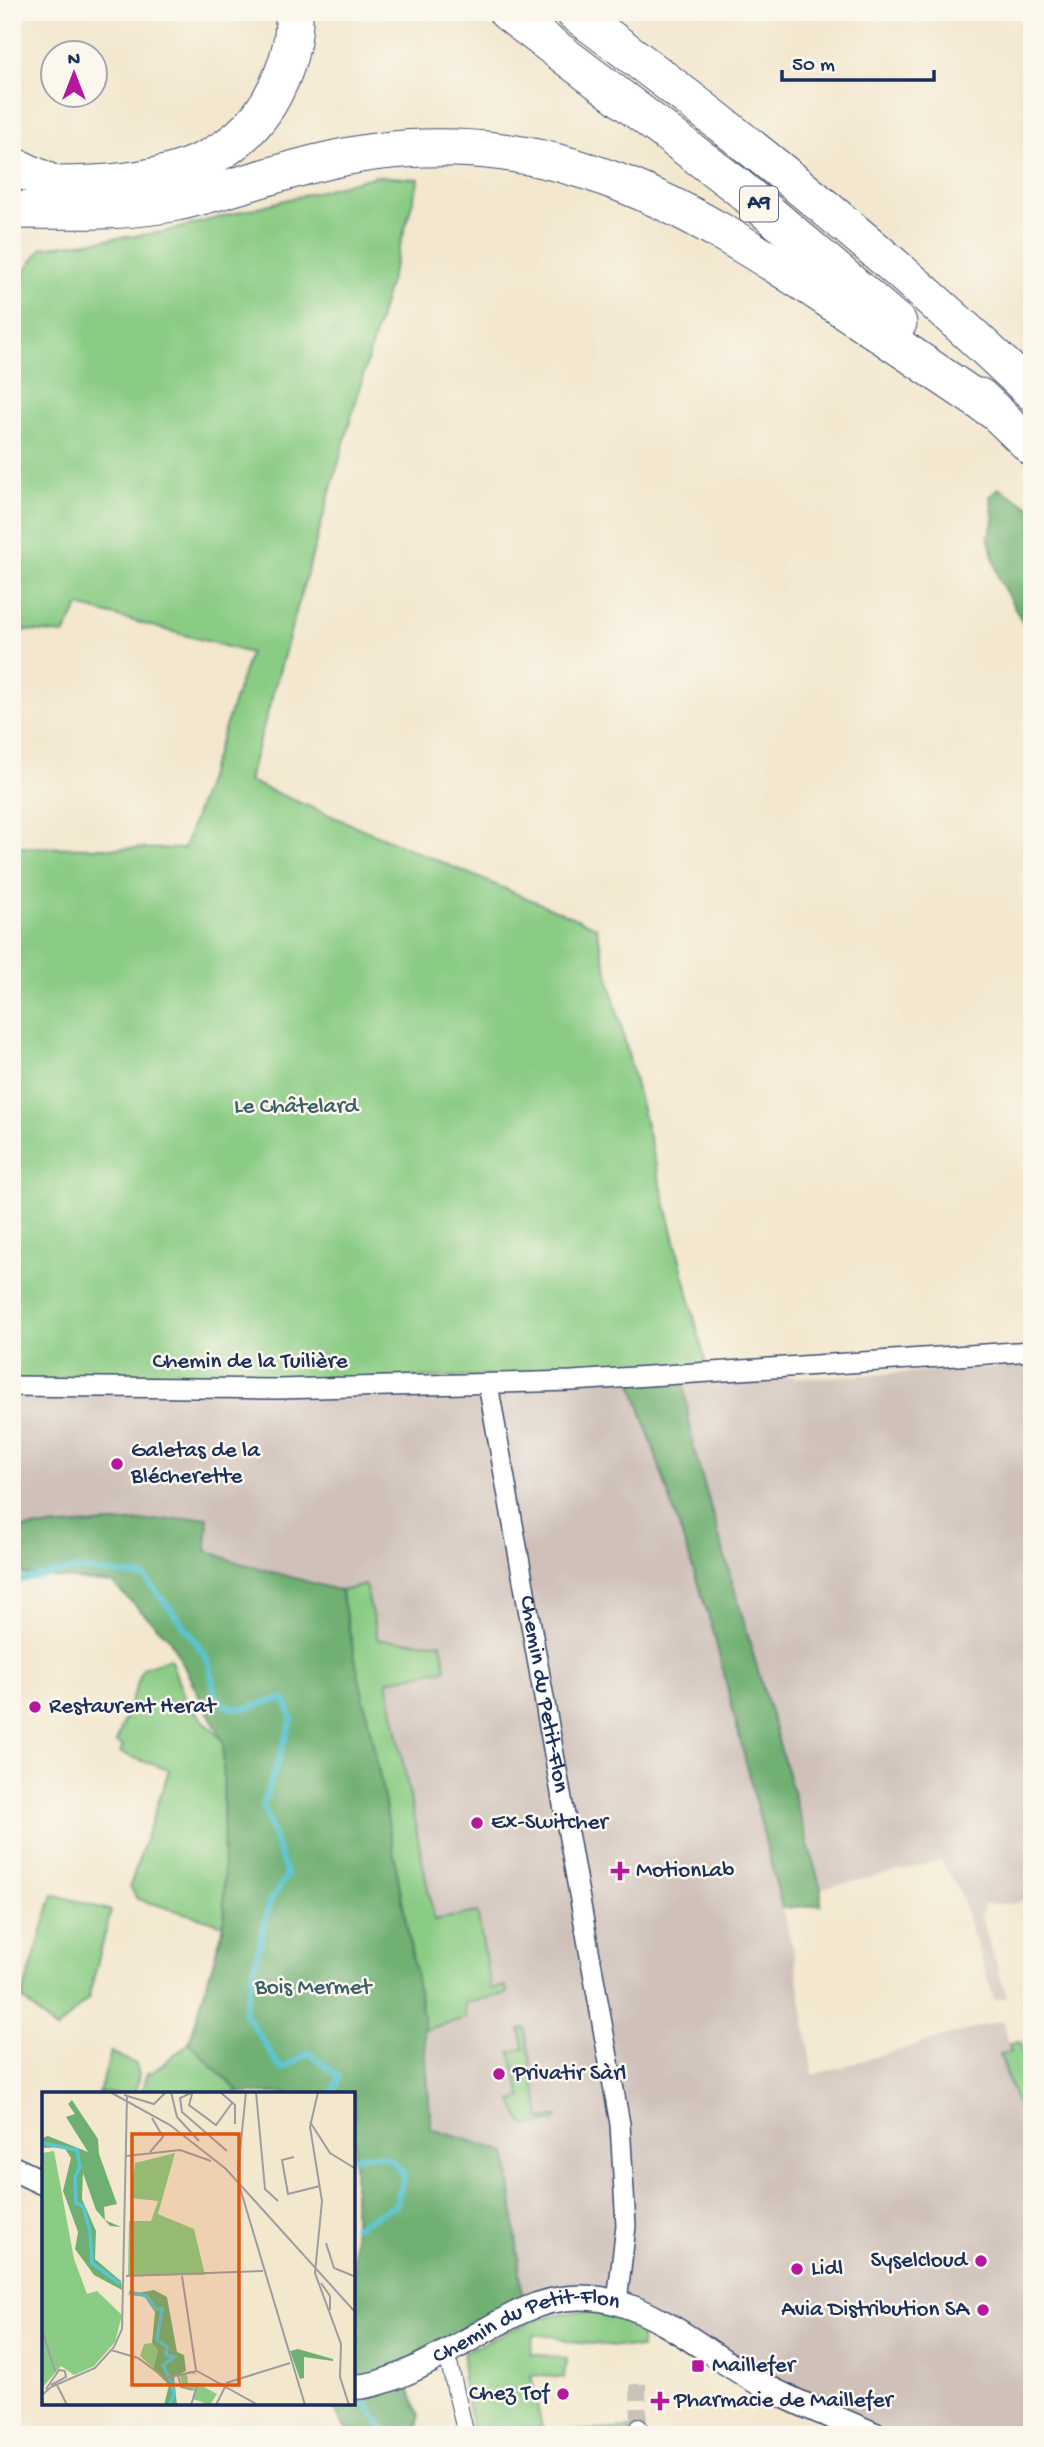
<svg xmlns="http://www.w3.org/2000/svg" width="1044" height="2447" viewBox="0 0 1044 2447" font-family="'Gochi Hand',sans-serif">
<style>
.industrial{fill:#cfc1ba}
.green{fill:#8acc84;stroke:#527e71;stroke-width:2}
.forest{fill:#6fb072;stroke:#457068;stroke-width:2}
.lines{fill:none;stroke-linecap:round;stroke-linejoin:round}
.stream{stroke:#59c5d1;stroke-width:6}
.pedestrian-tunnel{stroke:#c8c2b8;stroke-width:16;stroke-dasharray:16 8;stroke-linecap:butt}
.pedestrian-casing{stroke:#3b4b6f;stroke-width:18}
.minor-casing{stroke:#3b4b6f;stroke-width:22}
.tertiary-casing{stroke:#3b4b6f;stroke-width:27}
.motorway-casing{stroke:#3b4b6f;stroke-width:39}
.pedestrian{stroke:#fff;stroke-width:16}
.minor{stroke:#fff;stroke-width:19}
.tertiary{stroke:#fff;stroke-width:24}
.motorway{stroke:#fff;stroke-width:37}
.poi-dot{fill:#b5179e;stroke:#fbf7ec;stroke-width:2.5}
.labels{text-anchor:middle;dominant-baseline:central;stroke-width:5;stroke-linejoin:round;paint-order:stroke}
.shield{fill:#fbf7ec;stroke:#5e6b89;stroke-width:2}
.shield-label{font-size:21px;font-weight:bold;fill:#1b2f5e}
.park-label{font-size:23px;fill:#3c5e69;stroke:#fbf7ec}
.street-label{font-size:23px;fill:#1b2f5e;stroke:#fbf7ec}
.poi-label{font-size:23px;fill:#1b2f5e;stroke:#fbf7ec;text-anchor:start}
.inset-river{fill:none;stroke:#59c5d1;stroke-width:3.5}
.inset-road{fill:none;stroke:#9d9da1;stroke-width:2}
.view{fill:#de5710;fill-opacity:0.15;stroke:#de5710;stroke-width:3.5}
.inset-edge{fill:none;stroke:#1b2f5e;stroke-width:3.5}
</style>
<rect width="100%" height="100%" fill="#fbf7ec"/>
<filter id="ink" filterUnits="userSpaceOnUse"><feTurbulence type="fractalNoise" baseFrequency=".0143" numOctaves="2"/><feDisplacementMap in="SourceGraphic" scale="14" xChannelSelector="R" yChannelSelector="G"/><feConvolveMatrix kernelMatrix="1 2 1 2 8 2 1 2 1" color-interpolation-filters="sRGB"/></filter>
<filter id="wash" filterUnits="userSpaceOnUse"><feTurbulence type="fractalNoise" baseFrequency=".00686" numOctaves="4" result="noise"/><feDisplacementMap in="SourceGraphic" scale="28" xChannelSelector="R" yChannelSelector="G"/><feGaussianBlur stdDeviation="1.57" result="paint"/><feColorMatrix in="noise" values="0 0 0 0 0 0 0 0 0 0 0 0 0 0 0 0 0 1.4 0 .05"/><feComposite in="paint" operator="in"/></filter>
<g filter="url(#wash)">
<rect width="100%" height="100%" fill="#f3e7ce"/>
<path class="industrial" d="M1032,1365v533l-21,6h-26l-4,12 26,81 -13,3 -34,-108 -19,-31 -120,28 -128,-443 -11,-73 133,5z
M630,1377l83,253 82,328 18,117 186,-54 5,2 5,21 23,-5v396h-157l-240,-127 -111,2 -93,-181 -8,-114 -190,-454 -28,-11 3,-33 -196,12v-143z"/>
<path class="green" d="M376,176l43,3 -171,602 348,146 112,445 -696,14v-539l172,2 66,-196 -171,-47 -15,28 -52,-5v-269l9,-84 21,-28 122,-16z
M365,1585l13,55 63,3 5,26 -59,12 47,239 43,-8 14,77 15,-3 1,8 -43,9 2,15 -43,12 -82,-439z
M170,1658l16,44 38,40v183l-87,-26 -7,-13 39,-116 -49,-17 3,-7 -7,-3 27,-75z
M53,1894l58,17 -23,88 -32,31 -34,-32z
M525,2028l16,91 17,-3 -3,5 -26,5 -7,-3 -10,-22 10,-3 -12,-46 14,-4 -4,-18z
M1019,2042l13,46v42l-7,-1 -25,-75 11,-2 -2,-8z
M189,2043l51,50h-99l6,-20 6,-1z
M111,2052l25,12 3,10 -4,19h-36z
M580,2311l29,3 33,14 -1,20 -72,-6 -20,-7h-16l-2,19 35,4 -2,20 -33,-3 12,58 89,-5 -3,7h-155l-11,-52 1,-31 71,-33z"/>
<path class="forest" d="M999,488l33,20v131l-33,-59 -11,-44 6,-15 -4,-25z
M682,1373l11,73 128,443v16l-39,3 -69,-278 -83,-253z
M208,1517l-2,33 27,11 108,30 40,191 42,234 8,113 76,23 17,158 -122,63 17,42 -2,20h-68l-18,-32h23v-309l-114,-1 -51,-50 35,-118 -1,-184 -54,-103 -57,-55 -100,-10v-44z"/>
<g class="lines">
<path class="stream" d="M12,1576l8,4 58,-11 67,8c20,27 45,53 62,82 9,16 0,37 21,47 19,9 38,-9 57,-6l7,19 -29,86 24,71 -17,25 -26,111 37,57 28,-16 30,24 -7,17
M354,2157c23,-4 38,-4 50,19l-8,29 -42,22
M359,2392l28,43"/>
</g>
</g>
<g filter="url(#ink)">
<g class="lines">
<path class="pedestrian-tunnel" d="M638,2384l1,43"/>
<defs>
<path id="pedestrian" d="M446,2350l20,85
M636,2435l3,-8"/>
<g id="minor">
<path id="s1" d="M488,1384l132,740 6,102 -9,76"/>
<path d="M12,1386l267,3 293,-8 460,-30"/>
</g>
<g id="tertiary">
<path d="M12,2168l32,15"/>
<path id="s2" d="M354,2387c48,-1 122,-55 168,-76 97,-45 163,32 241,74 36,20 75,33 112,50"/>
</g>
<path id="motorway" d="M507,12l230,174 161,137
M574,12c159,117 316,243 458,380
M12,165l43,20
M55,185c85,0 180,-10 221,-96 12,-24 19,-49 18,-77
M12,210c55,0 111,3 165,-8 66,-15 129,-41 197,-50 184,-24 317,55 463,153 54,36 107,72 160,108
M980,397l52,50"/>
</defs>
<use href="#pedestrian" class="pedestrian-casing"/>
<use href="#minor" class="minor-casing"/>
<use href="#tertiary" class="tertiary-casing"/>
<use href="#motorway" class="motorway-casing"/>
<use href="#pedestrian" class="pedestrian"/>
<use href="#minor" class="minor"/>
<use href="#tertiary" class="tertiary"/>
<use href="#motorway" class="motorway"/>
</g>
</g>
<g class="poi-dot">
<circle cx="117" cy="1464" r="7"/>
<circle cx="35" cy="1707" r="7"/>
<circle cx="477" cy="1823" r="7"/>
<path d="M616.5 1860.5h7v7h7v7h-7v7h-7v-7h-7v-7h7z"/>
<circle cx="499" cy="2074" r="7"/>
<circle cx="981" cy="2261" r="7"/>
<circle cx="797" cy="2269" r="7"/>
<circle cx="983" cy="2310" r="7"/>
<rect x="691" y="2359" width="14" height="14" rx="3.5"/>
<circle cx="563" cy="2394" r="7"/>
<path d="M656.5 2390.5h7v7h7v7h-7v7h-7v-7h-7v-7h7z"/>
</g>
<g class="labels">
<rect class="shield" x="740" y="186.5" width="38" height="35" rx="5"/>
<g class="shield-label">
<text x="759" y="204">A9</text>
</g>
<g class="park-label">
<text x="296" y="1107">Le Châtelard</text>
<text x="313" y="1988">Bois Mermet</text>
</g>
<g class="street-label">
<text x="250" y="1362">Chemin de la Tuilière</text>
<text stroke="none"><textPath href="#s1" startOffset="315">Chemin du Petit-Flon</textPath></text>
<text stroke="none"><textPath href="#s2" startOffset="186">Chemin du Petit-Flon</textPath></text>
</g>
<g class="poi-label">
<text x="131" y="1451">Galetas de la<tspan x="131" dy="26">Blécherette</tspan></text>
<text x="49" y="1707">Restaurent Herat</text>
<text x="491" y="1823">Ex-Switcher</text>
<text x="636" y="1871">MotionLab</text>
<text x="513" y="2074">Privatir Sàrl</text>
<text x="967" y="2261" text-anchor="end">Syselcloud</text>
<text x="811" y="2269">Lidl</text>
<text x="969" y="2310" text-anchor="end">Avia Distribution SA</text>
<text x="712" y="2366">Maillefer</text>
<text x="549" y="2394" text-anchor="end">Chez Tof</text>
<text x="674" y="2401">Pharmacie de Maillefer</text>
</g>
</g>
<g transform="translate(42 2092)">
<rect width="313" height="313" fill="#f3e7ce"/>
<path d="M12,59l20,108 13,35 10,-3 25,24 -7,27 -21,24 -20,9 -13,-9 -19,22v-235zM133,61l-17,61 36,15 11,46 -77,1 1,-55h22l7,-20 -27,-3 4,-35zM110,251l6,7 -5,18 -13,-12 4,-12zM148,279l8,4 -11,-2 1,10h9l20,11 -7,11 -17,-6 1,-9 -12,-4 -2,-11z" fill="#8acc84"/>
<path d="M30,8l26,39 1,15 18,50 -13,3 1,13 16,7 -11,-1 -14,-16 -13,-37 -1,26 14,32 -1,28 26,22 1,9 -28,-15 -19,-26 3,-17 -15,-41 8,-33 -7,-11 -22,1v-10l6,-2 40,16 -22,-35 9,-3 -7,-10zM112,198l13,7 10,55 7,3 2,16 -12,6 3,28h-13l5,-20 -16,-16 5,-19 -6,-7 3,-31 -11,-16 -17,-1zM256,257l35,10v2l-29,-4v21l-4,1 -10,-28z" fill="#6fb072"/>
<path class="inset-river" d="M0,51l35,7 3,17 -5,9 1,27 7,3 7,25 2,32 28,21M87,200l18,4 9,13h6l-5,31 10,7 -1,8 8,2 -11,8 9,19 2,12 -5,9"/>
<path class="inset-road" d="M68,0l60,33 56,44 130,144M129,0l6,25 22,24M151,0l-13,6 2,14 45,39M178,0l15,13v19M214,0l9,97 13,12M276,0l-8,35 12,74 -7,72 26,71 -1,33 9,28M150,2l-3,11 27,20 16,-22M82,3l30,9 12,-12M268,30l20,31 26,16M108,60l13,-15 -11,-19M84,64l54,-6 31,11M252,65l-12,3 6,34 32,-8M196,79l8,-79M198,96l65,217M284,151l8,25 22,9M84,184l137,-5M140,184l14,94M279,191l9,13v14M0,238l13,41M69,258l27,8 27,20 32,-7 61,34M136,283l3,12 12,3M184,291l64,-20M9,293l15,-8 -1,-6M15,293l10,20M4,297l13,-19 6,1M0,303l9,-8 44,-19 19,-21 8,-18 5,-232M149,313l7,-22M174,313l10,-20"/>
<path class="view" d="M90,42h107v251h-107z"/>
<rect width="313" height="313" class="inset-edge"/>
</g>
<rect width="1044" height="2447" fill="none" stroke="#fbf7ec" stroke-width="42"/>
<g transform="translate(74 74)"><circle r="33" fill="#fbf7ec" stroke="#a1a7b3" stroke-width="2"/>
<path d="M0-5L12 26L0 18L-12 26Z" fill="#b5179e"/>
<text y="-10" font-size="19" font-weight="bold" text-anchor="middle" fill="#1b2f5e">N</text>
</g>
<path d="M782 70v10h152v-10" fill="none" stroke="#1b2f5e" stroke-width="3.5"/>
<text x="792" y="70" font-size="21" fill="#1b2f5e" stroke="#fbf7ec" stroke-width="5" paint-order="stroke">50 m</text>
</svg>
